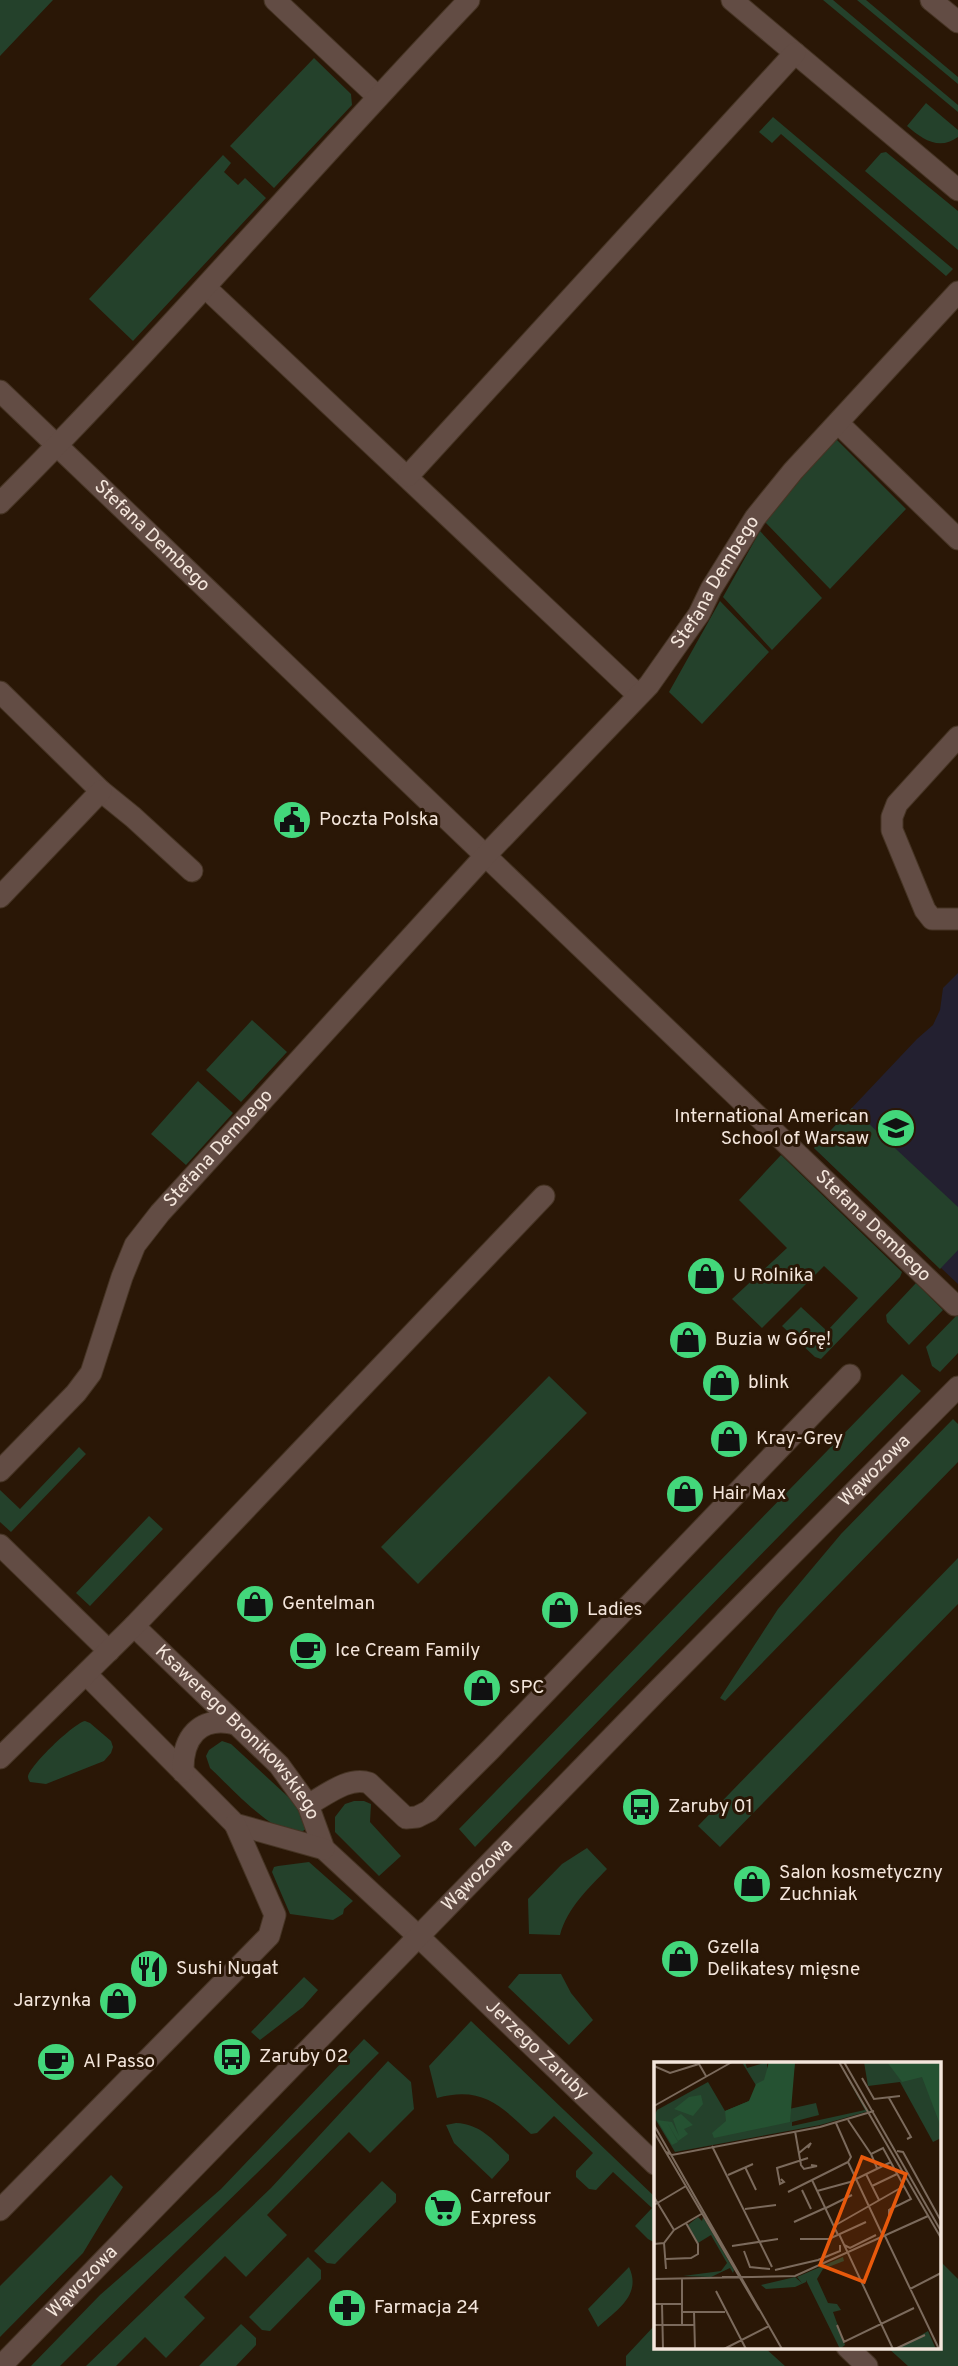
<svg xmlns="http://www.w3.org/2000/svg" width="958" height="2366" viewBox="0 0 958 2366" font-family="Overpass,sans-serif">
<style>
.education{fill:#232030}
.green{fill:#24412b}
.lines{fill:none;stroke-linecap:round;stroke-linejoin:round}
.minor-casing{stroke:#463424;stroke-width:23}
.tertiary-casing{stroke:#463424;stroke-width:23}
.minor{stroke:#624c44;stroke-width:21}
.tertiary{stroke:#624c44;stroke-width:21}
.labels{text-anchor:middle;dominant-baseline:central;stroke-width:6;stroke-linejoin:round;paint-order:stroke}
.street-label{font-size:19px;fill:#f4e6dc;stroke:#2a1706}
.poi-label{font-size:19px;fill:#f4e6dc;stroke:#2a1706;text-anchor:start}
.inset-road{fill:none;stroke:#7b6a5c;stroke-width:2}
.view{fill:#e8590c;fill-opacity:0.15;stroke:#e8590c;stroke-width:3.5}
.inset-edge{fill:none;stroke:#f4e6dc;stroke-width:3.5}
</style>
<rect width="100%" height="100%" fill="#2a1706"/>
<path class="education" d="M958,973v311l-144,-136 103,-109 16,-14 7,-15 3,-22z"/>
<path class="green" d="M0,0h53l-53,56z
M823,0h10l125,105v7z
M857,0h9l92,77v7z
M314,58l37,36 1,11 -78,83 -44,-42z
M926,103l32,27v7c-19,14 -36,2 -51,-11z
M773,117l180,152 -7,7 -165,-142 -9,9 -13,-11z
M886,152l72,59v39l-93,-79 16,-18z
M223,155l8,8 -7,9 14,13 7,-7 21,20 -133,143 -44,-42z
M835,438l71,71 -76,80 -65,-67z
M760,531l62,67 -50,52 -49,-53z
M720,601l49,51 -67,72 -33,-32z
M252,1020l35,32 -46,50 -35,-32z
M198,1081l35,32 -47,52 -35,-31z
M852,1108l106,99v43l-18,19 -126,-121z
M781,1155l121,117 -2,5 -79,82 -6,-2 -33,-31 19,-19 26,24 31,-33 -34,-32 -62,62 -30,-29 55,-51 -48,-48z
M916,1283l27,27 -34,35 -22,-23 -1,-7z
M958,1314v39l-18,19 -8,-6 -6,-19z
M902,1374l19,17 -446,456 -16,-18z
M549,1376l38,37 -169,171 -37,-37z
M953,1419l5,5v38l-233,239 -5,-3 58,-89 63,-75z
M79,1447l7,7 -75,78 -11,-10v-32l20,19z
M149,1516l14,13 -73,77 -14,-13z
M958,1558v46l-238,243 -22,-21z
M85,1721l5,2 21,18 2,6 -2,6 -7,8 -58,23 -16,-2c-1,-2 -2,-3 -2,-5 1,-11 46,-54 57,-56z
M222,1741l9,3 66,61 10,23c-21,23 -81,-46 -97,-60l-4,-12 3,-6z
M354,1801h10l7,3 -1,18 31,34 -22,20 -44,-44v-15l10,-13z
M587,1848l20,21c-18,19 -40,39 -47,66l-31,-1 -1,-35 34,-35z
M309,1862l44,39 -9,8 -1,5 -10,6 -43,-6 -18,-42 2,-5 4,-1z
M519,1974h42l10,19 22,27 -24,25 -61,-58z
M304,1977l14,13 -15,17 -43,33 -9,-8z
M471,2021l184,176v46l-7,-4 -13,-13 17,-18 -39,-36 -17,18 -7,-1 -13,-12v-6l17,-18 -39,-37 -17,17 -6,1c-31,-29 -49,-48 -94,-36l-8,-32z
M364,2039l15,14c-105,105 -213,207 -319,313h-29l69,-71 121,-106z
M388,2061l23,21 3,27 -44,44 -21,-21 -82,83 20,20 -41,42 -21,-21 -41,41 21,21 -39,40 -21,-21 -29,29h-30l185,-178z
M456,2123c24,1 36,16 53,32v5l-17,19 -38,-36 -8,-18z
M111,2175l12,12 -40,66 -83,84v-51z
M382,2181l14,13v8l-61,62 -8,-1 -13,-12z
M308,2257l13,13v9l-51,52 -8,-1 -13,-13z
M939,2260l19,19v87h-50l-21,-19h52z
M629,2267c13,28 -12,43 -31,60l-10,-18z
M241,2324l15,14v7l-20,21h-37z
M655,2325v22h109l21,19h-159v-10z"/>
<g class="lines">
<defs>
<g id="minor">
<path d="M275,0l103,97"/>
<path d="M732,0l226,190"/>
<path d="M206,288l432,407"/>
<path id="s1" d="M0,391l955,914"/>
<path d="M838,423l120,116"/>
<path d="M408,476l387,-423"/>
<path d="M0,503c162,-162 311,-337 469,-503"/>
<path d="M0,692l101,99 32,26 59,54"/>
<path d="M958,737l-61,67 -5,13v13l33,80 7,9h26"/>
<path d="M0,897l101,-106"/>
<path id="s2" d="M0,1471l76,-78 15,-20 31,-96 13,-32 25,-32 325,-357 164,-171 50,-71 12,-25 44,-71 38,-47 165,-179"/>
<path d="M0,1545l109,106"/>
<path id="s3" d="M134,1626l145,139 29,40 16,44 94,87 237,228"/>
<path d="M86,1674l149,150 89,25"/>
<path d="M0,1758l134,-132 410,-430"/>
<path d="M183,1772c-1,-34 16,-57 53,-48"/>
<path d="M308,1805c18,-10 41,-29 61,-22l37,35 11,-1 12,-6 62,-62 359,-374"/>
<path d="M0,2210l269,-274 6,-21 -40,-91"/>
<path d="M847,2347l20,19"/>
</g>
<g id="tertiary">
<path d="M931,0l27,22"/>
<path id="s4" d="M1,2366l655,-674 302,-305"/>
</g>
</defs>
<use href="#minor" class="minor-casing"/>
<use href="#tertiary" class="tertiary-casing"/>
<use href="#minor" class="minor"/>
<use href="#tertiary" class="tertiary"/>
</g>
<defs>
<symbol id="civic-disc" viewBox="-11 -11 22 22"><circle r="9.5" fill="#43d77b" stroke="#2a1706"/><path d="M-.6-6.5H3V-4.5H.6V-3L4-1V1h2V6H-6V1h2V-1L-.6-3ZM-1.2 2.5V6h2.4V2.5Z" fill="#111"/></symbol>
<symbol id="school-disc" viewBox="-11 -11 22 22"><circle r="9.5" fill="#43d77b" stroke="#2a1706"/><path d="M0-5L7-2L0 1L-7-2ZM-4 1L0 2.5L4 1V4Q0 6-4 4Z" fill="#111"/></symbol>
<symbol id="shop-disc" viewBox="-11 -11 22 22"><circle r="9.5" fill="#43d77b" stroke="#2a1706"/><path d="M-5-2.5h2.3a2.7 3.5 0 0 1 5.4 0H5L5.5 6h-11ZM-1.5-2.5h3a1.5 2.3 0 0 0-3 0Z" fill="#111"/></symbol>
<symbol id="cafe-disc" viewBox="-11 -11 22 22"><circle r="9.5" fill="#43d77b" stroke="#2a1706"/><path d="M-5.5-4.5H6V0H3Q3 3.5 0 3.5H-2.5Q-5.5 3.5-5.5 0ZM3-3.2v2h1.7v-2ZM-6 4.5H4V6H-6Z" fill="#111"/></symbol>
<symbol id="bus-disc" viewBox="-11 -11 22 22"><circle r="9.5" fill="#43d77b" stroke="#2a1706"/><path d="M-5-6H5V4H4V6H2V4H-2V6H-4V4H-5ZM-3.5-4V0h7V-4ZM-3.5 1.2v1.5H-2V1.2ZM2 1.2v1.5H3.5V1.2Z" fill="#111"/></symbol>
<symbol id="restaurant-disc" viewBox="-11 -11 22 22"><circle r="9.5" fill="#43d77b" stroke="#2a1706"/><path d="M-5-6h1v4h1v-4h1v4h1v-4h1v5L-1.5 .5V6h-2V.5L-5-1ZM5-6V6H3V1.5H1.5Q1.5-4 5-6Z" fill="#111"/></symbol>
<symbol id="supermarket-disc" viewBox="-11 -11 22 22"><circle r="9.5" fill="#43d77b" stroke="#2a1706"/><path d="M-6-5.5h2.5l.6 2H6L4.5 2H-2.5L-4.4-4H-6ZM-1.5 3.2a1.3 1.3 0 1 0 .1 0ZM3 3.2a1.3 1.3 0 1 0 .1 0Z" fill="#111"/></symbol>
<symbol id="pharmacy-disc" viewBox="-11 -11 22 22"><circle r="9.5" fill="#43d77b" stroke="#2a1706"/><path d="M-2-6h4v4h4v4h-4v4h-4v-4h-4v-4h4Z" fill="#111"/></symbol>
</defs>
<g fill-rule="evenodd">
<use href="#civic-disc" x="270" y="798" width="44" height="44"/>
<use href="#school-disc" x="874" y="1106" width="44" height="44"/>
<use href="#shop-disc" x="684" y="1254" width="44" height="44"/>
<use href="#shop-disc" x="666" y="1318" width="44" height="44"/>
<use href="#shop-disc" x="699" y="1361" width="44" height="44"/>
<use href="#shop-disc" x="707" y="1417" width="44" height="44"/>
<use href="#shop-disc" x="663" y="1472" width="44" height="44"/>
<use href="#shop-disc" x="233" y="1582" width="44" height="44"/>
<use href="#shop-disc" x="538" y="1588" width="44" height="44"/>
<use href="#cafe-disc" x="286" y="1629" width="44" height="44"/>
<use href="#shop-disc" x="460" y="1666" width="44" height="44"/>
<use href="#bus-disc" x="619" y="1785" width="44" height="44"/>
<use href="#shop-disc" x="730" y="1862" width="44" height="44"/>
<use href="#shop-disc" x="658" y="1937" width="44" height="44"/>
<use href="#restaurant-disc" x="127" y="1947" width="44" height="44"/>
<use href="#shop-disc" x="96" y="1979" width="44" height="44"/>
<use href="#bus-disc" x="210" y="2035" width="44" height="44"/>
<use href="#cafe-disc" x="34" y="2040" width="44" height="44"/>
<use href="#supermarket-disc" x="421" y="2186" width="44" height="44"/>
<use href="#pharmacy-disc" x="325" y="2286" width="44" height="44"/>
</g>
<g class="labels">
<g class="street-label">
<text stroke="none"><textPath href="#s1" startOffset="210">Stefana Dembego</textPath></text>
<text stroke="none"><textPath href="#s2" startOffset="1152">Stefana Dembego</textPath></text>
<text stroke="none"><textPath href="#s2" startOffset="397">Stefana Dembego</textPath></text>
<text stroke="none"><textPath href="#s1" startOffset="1208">Stefana Dembego</textPath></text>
<text stroke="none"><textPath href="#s4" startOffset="1251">Wąwozowa</textPath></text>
<text stroke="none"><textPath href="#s3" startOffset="149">Ksawerego Bronikowskiego</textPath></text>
<text stroke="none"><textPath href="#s4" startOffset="684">Wąwozowa</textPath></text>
<text stroke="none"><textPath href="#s3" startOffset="590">Jerzego Zaruby</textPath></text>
<text stroke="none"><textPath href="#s4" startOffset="117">Wąwozowa</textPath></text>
</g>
<g class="poi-label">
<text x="319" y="820">Poczta Polska</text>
<text x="869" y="1117" text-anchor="end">International American<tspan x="869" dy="22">School of Warsaw</tspan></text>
<text x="733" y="1276">U Rolnika</text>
<text x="715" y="1340">Buzia w Górę!</text>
<text x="748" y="1383">blink</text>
<text x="756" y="1439">Kray-Grey</text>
<text x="712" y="1494">Hair Max</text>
<text x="282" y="1604">Gentelman</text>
<text x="587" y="1610">Ladies</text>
<text x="335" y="1651">Ice Cream Family</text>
<text x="509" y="1688">SPC</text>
<text x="668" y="1807">Zaruby 01</text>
<text x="779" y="1873">Salon kosmetyczny<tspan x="779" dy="22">Zuchniak</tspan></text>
<text x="707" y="1948">Gzella<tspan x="707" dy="22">Delikatesy mięsne</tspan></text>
<text x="176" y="1969">Sushi Nugat</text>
<text x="91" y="2001" text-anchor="end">Jarzynka</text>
<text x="259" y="2057">Zaruby 02</text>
<text x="83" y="2062">Al Passo</text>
<text x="470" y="2197">Carrefour<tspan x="470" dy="22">Express</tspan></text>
<text x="374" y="2308">Farmacja 24</text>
</g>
</g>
<g transform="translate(654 2062)">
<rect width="287" height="287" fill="#2a1706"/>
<path d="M91,0l2,6 20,-6v9l2,-9h26l-6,47 27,-6 3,12 -27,7v4l73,-16 -21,-38 25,39 -49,14 -145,27 -21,-35 3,-7 51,-28 17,29 24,-10 8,-14 -14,-23zM210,0h77v76l-8,4 -33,-60 -32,4zM44,155l4,4 1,-4 31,53 -1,3 -3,-5 -19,9 -28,-1 38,-5 6,-8 -16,-28 -13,8 -10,-18zM189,195l1,4 -21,8 -6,10 11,24 9,1 4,6 -8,2 12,33 -5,4 -34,-69v2l-11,5 -29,2 -5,-4 34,-8 7,6 -5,-6zM274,269l8,18h-36l-1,-1z" fill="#24412b"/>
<path d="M115,0h26l-5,60 -76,16 -2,-5 14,-12 -1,-10 24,-10 7,-17 8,-4zM233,0h54v65l-19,-50 -20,5zM47,33l2,9 -10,12 -19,-7 15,-12zM27,52l12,11 -9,4 4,5 -10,7 -11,-19 11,20 -6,3 -15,-25 15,2 7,14 -6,-17z" fill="#255232"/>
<path class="inset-road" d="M185,0l102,176M190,0l97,169M0,4l16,7 29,-9 7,12M208,16l12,21 26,-3M235,36l22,39 -4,2M0,44l78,-44M194,58l23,34M182,61l15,34 -3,5 34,72M0,63l128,224M141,69l6,34 3,4 13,-3 -6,-1M0,70l105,178M58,84l60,121M243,89l6,1 38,69M12,90l6,3 148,-28 54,-16M145,91l12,-10 -3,5M91,105l11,23M223,106l-6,-14 12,-6 28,51 -12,6 -7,3 -3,2v6l3,-8M212,112l13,26M74,113l25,-11M127,117l3,3 -4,2 -3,-16 31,-10M158,118l26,55M218,124l25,-12M148,128l9,19M163,129l33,-9 41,-20M134,130l60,-30M0,135l20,33M0,143l32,-19M172,146l26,-13M91,147l31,-4M140,160l31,-14M180,164l70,-40M185,172l54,115M231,174l54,113M146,177h29l37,-17M10,181l2,26M0,182l10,-1 10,-13 29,-17M190,183l6,3 26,-13M78,184l46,-7M90,189l6,16 20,2M12,197l25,-1 7,-4v-10l-12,-21M121,208l43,-10 22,-9v-6M68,215h41M0,217l141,-3 133,-60M28,217v46M256,227l31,-16M62,229l30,58M0,242h28M8,242l1,45M28,250h43M40,250l1,37M0,263h41M183,263l7,17 70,-34M70,287l45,-23M241,287l30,-14"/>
<path class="view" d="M208,95l44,17 -42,108 -44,-17z"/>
<rect width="287" height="287" class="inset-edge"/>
</g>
</svg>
